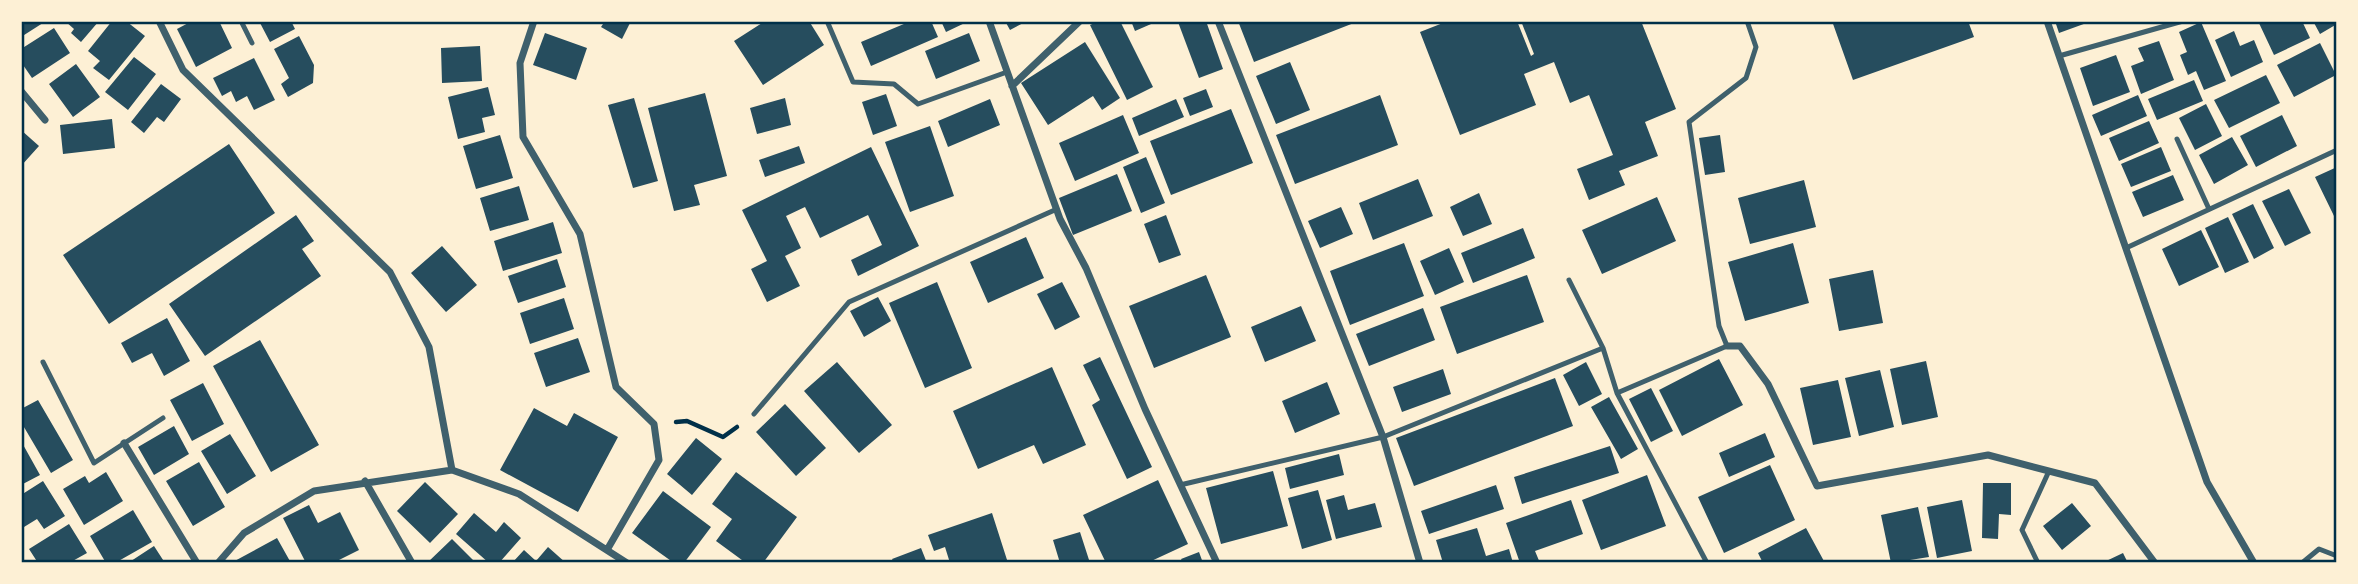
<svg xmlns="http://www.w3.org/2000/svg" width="2358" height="584" viewBox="0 0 2358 584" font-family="Lato,sans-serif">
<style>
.building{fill:#264d5e}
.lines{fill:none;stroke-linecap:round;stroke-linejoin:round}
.path{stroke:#003049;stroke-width:4.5}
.service{stroke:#3f606c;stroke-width:5}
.minor{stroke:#3f606c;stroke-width:7}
.neatline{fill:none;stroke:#003049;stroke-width:2.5}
</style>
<rect width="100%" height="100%" fill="#fdf0d5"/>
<path class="building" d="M21,21h25l-25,16z
M65,21h34l-18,21 -10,-9 3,-4z
M112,21h14l19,15 -36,44 -16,-12 7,-7 -12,-10z
M192,21h27l13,27 -36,19 -19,-38z
M259,21h32l4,8 -25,13z
M605,21h26l-9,18 -21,-12z
M765,21h44l15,24 -61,40 -29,-44z
M911,21h20l7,16 -67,29 -10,-24z
M941,21h28l-23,11z
M1005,21h22l-17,9z
M1099,21h21l33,66 -26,13 -37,-75z
M1131,21h27l-23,10z
M1206,21l17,48 -24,9 -21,-56z
M1238,21h121l-105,41z
M1448,21h69l14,35 3,-2 -13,-33h120l35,88 -31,13 13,34 -39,15 6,14 -36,15 -12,-31 36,-14 -24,-60 -19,8 -16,-41 -30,12 12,31 -76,30 -40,-103z
M1832,21h136l6,16 -121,43z
M2055,21h37l-33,12z
M2258,21h44l8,17 -36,17z
M2313,21h24v3l-17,10z
M2201,22l25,59 -22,9 -8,-19 -8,4 -8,-20 7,-3 -8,-20z
M54,28l16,25 -38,25 -11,-16v-13z
M2234,31l6,15 14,-6 9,22 -32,15 -16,-37z
M545,33l42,15 -11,32 -43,-15z
M969,33l11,28 -44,18 -11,-28z
M299,36l15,29 -1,18 -25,14 -7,-13 8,-6 -15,-29z
M2159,41l15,39 -33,14 -10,-28 13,-5 -6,-13z
M1085,42l35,56 -18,12 -9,-14 -45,29 -27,-42z
M2320,43l16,32 -42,22 -17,-32z
M480,46l2,35 -40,2 -1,-35z
M2116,55l14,37 -37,14 -13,-38z
M134,57l22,17 -28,36 -23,-18z
M254,58l21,42 -21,10 -7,-14 -11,6 -5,-11 -9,5 -9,-18z
M1290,62l20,48 -34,14 -20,-48z
M76,64l24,33 -27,20 -24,-33z
M2266,75l14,28 -51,25 -15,-28z
M2194,80l9,21 -46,19 -9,-21z
M161,84l20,15 -17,23 -7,-5 -13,16 -13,-11z
M488,87l7,28 -13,3 3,14 -27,7 -10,-42z
M1206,89l7,18 -23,9 -7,-18z
M705,93l22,83 -33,9 6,20 -26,6 -26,-103z
M886,94l11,32 -24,9 -11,-33z
M1380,95l18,50 -103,39 -19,-49z
M2138,95l9,21 -46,20 -9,-21z
M634,98l24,83 -25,7 -25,-83z
M785,98l6,27 -34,9 -7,-26z
M990,99l10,26 -52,22 -10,-26z
M1176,99l8,18 -45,19 -7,-18z
M2206,104l16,32 -27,14 -16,-32z
M1231,109l22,54 -82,32 -21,-54z
M1123,115l16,38 -64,28 -16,-38z
M2282,115l15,31 -41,21 -16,-31z
M112,119l3,29 -52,6 -3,-29z
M2149,121l10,22 -40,18 -10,-23z
M930,126l24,70 -44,16 -25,-70z
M21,130l18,16 -18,20z
M500,135l13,43 -37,11 -13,-43z
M1720,135l5,37 -20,3 -6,-37z
M2232,137l16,28 -34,19 -15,-29z
M229,144l46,69 -166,111 -46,-69z
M799,146l6,17 -40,14 -6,-17z
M871,147l48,99 -61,30 -7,-16 31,-15 -14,-30 -48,23 -15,-31 -19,9 15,32 -16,8 15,30 -33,16 -16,-33 16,-8 -25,-51z
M2161,147l10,24 -40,16 -10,-23z
M1146,157l19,46 -24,10 -18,-46z
M2337,167v48l-3,1 -19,-39z
M1117,174l15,37 -59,24 -14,-37z
M2173,175l11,25 -41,17 -11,-25z
M1418,179l15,37 -60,24 -14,-37z
M1804,180l12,47 -66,17 -12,-46z
M519,186l10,34 -39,11 -10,-33z
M2289,189l22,44 -26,13 -23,-45z
M1479,193l13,31 -29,12 -13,-29z
M1657,197l19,44 -74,33 -20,-44z
M2253,204l21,44 -20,11 -22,-45z
M1341,207l12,27 -33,14 -12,-27z
M296,215l18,26 -12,8 19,27 -116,80 -36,-52z
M1166,215l15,40 -22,8 -15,-39z
M2228,217l21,45 -24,11 -20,-45z
M553,222l9,31 -59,18 -9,-30z
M1523,228l12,30 -62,25 -12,-30z
M2201,230l18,37 -40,19 -17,-37z
M1026,237l18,41 -56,25 -18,-41z
M1404,243l20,53 -74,29 -20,-54z
M1793,243l16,60 -64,18 -17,-59z
M442,246l35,39 -31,27 -35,-39z
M1449,248l15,34 -29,13 -15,-34z
M557,259l9,28 -48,16 -10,-27z
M1873,270l10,53 -44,8 -10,-52z
M1206,275l25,62 -77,31 -25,-62z
M1527,275l17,47 -87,32 -17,-47z
M937,282l35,86 -47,20 -36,-85z
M1062,282l18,35 -25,13 -18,-36z
M878,297l13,24 -27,16 -14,-26z
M564,298l10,31 -44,15 -10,-31z
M1301,306l15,35 -51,21 -14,-35z
M1423,308l12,32 -66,26 -13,-32z
M167,318l23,43 -26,15 -12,-23 -20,10 -11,-20z
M578,338l12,34 -44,15 -12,-34z
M260,340l59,105 -48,27 -58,-106z
M1100,357l52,110 -25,12 -35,-74 8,-5 -17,-35z
M1719,359l24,46 -61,31 -23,-46z
M1926,361l12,56 -36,8 -12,-56z
M837,362l55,63 -33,28 -55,-62z
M1586,362l16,32 -23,12 -16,-31z
M1052,367l34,78 -43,19 -9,-19 -56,24 -25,-58z
M1443,369l8,25 -49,18 -9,-25z
M1880,370l14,57 -35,9 -14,-58z
M1555,378l18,48 -159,60 -18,-48z
M1838,380l13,57 -38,8 -13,-57z
M1327,382l13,32 -45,19 -13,-32z
M203,383l21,41 -32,17 -22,-41z
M1651,388l22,43 -22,11 -22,-43z
M1609,397l29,52 -17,10 -30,-52z
M38,400l35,60 -22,13 -30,-51v-13z
M785,404l41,44 -30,28 -40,-44z
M534,408l33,18 7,-13 44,24 -40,75 -78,-42z
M174,426l15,28 -35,21 -16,-28z
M1765,433l10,24 -46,20 -10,-24z
M230,434l26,42 -29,18 -26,-43z
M696,438l26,21 -30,36 -25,-21z
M21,441l19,34 -19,10z
M1610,446l9,27 -97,31 -8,-27z
M1339,454l5,21 -54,14 -5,-21z
M199,462l26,45 -32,19 -27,-45z
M1770,465l25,55 -71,33 -26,-56z
M1273,471l15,55 -67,18 -15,-56z
M106,472l17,29 -39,24 -21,-36 22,-13 4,7z
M736,472l61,45 -34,46h-17l-30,-22 16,-22 -20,-15z
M1647,475l19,51 -65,24 -19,-50z
M1158,480l30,64 -41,19h-41l-23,-48z
M43,481l22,35 -21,13 -7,-10 -13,8 -3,-6v-26z
M425,482l33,32 -28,29 -33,-32z
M1983,483h28v32l-12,-1 -1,25 -16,-1z
M1496,485l8,24 -75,25 -8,-23z
M1318,490l14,50 -30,9 -14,-51z
M663,491l48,36 -27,36h-10l-42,-30z
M1344,495l4,15 27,-7 7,24 -46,12 -10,-39z
M1571,500l12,34 -48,17 5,12h-20l-14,-40z
M1962,500l10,51 -35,7 -10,-51z
M2072,503l19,23 -29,24 -19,-24z
M309,505l9,18 22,-11 19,38 -26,13h-27l-23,-45z
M1918,507l11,50 -38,6 -10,-48z
M133,510l19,32 -37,21h-9l-16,-27z
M474,513l22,19 8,-10 17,16 -22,25h-10l-33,-29z
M992,513l16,50h-58l-5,-16 -11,4 -6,-16z
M69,524l18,29 -18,10h-31l-9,-14z
M1477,528l9,28 23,-7 4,14h-70l-7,-23z
M1806,528l19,35h-62l-5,-10z
M1080,532l10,31h-30l-7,-23z
M277,538l14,25h-60z
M452,539l24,24h-49z
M154,546l11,17h-37z
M548,547l18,16h-54l12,-13 12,11z
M921,548l6,15h-33l-2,-4z
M1199,552l4,11h-20l-2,-4z
M2123,553l5,10h-26z"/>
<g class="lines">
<path class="path" d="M676,422l11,-1 36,16 14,-10"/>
<path class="service" d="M241,21l11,22
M827,21l26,61 41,2 24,20 89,-32
M2059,56l124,-35
M2177,139l32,70
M2126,248l211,-98
M1569,280l34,68 14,45 90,170
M43,362l51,101 69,-45
M1617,393l110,-47 -8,-20 -30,-204 57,-44 10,-31 -9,-26
M754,414l95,-112 208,-93
M1180,485l203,-48 220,-89
M2038,563l-16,-33 27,-59
M2302,563l17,-14 18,7"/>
<path class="minor" d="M159,21l24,49 207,202 39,75 23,123
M534,21l-14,42 3,74 57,97 36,153 38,37 5,36 -52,90
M989,21l71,198 26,49 59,141 72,154
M1218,21l165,416 37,126
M2047,21l160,461 47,81
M1012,86l68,-65
M21,91l24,29
M1727,346h13l28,38 49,102 171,-31 107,28 60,80
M124,443l73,120
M365,481l47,82
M21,562l1,1
M218,563l26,-30 70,-42 138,-21 67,24 108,69"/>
</g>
<rect width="2358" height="584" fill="none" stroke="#fdf0d5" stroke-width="46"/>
<rect x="23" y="23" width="2312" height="538" class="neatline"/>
</svg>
